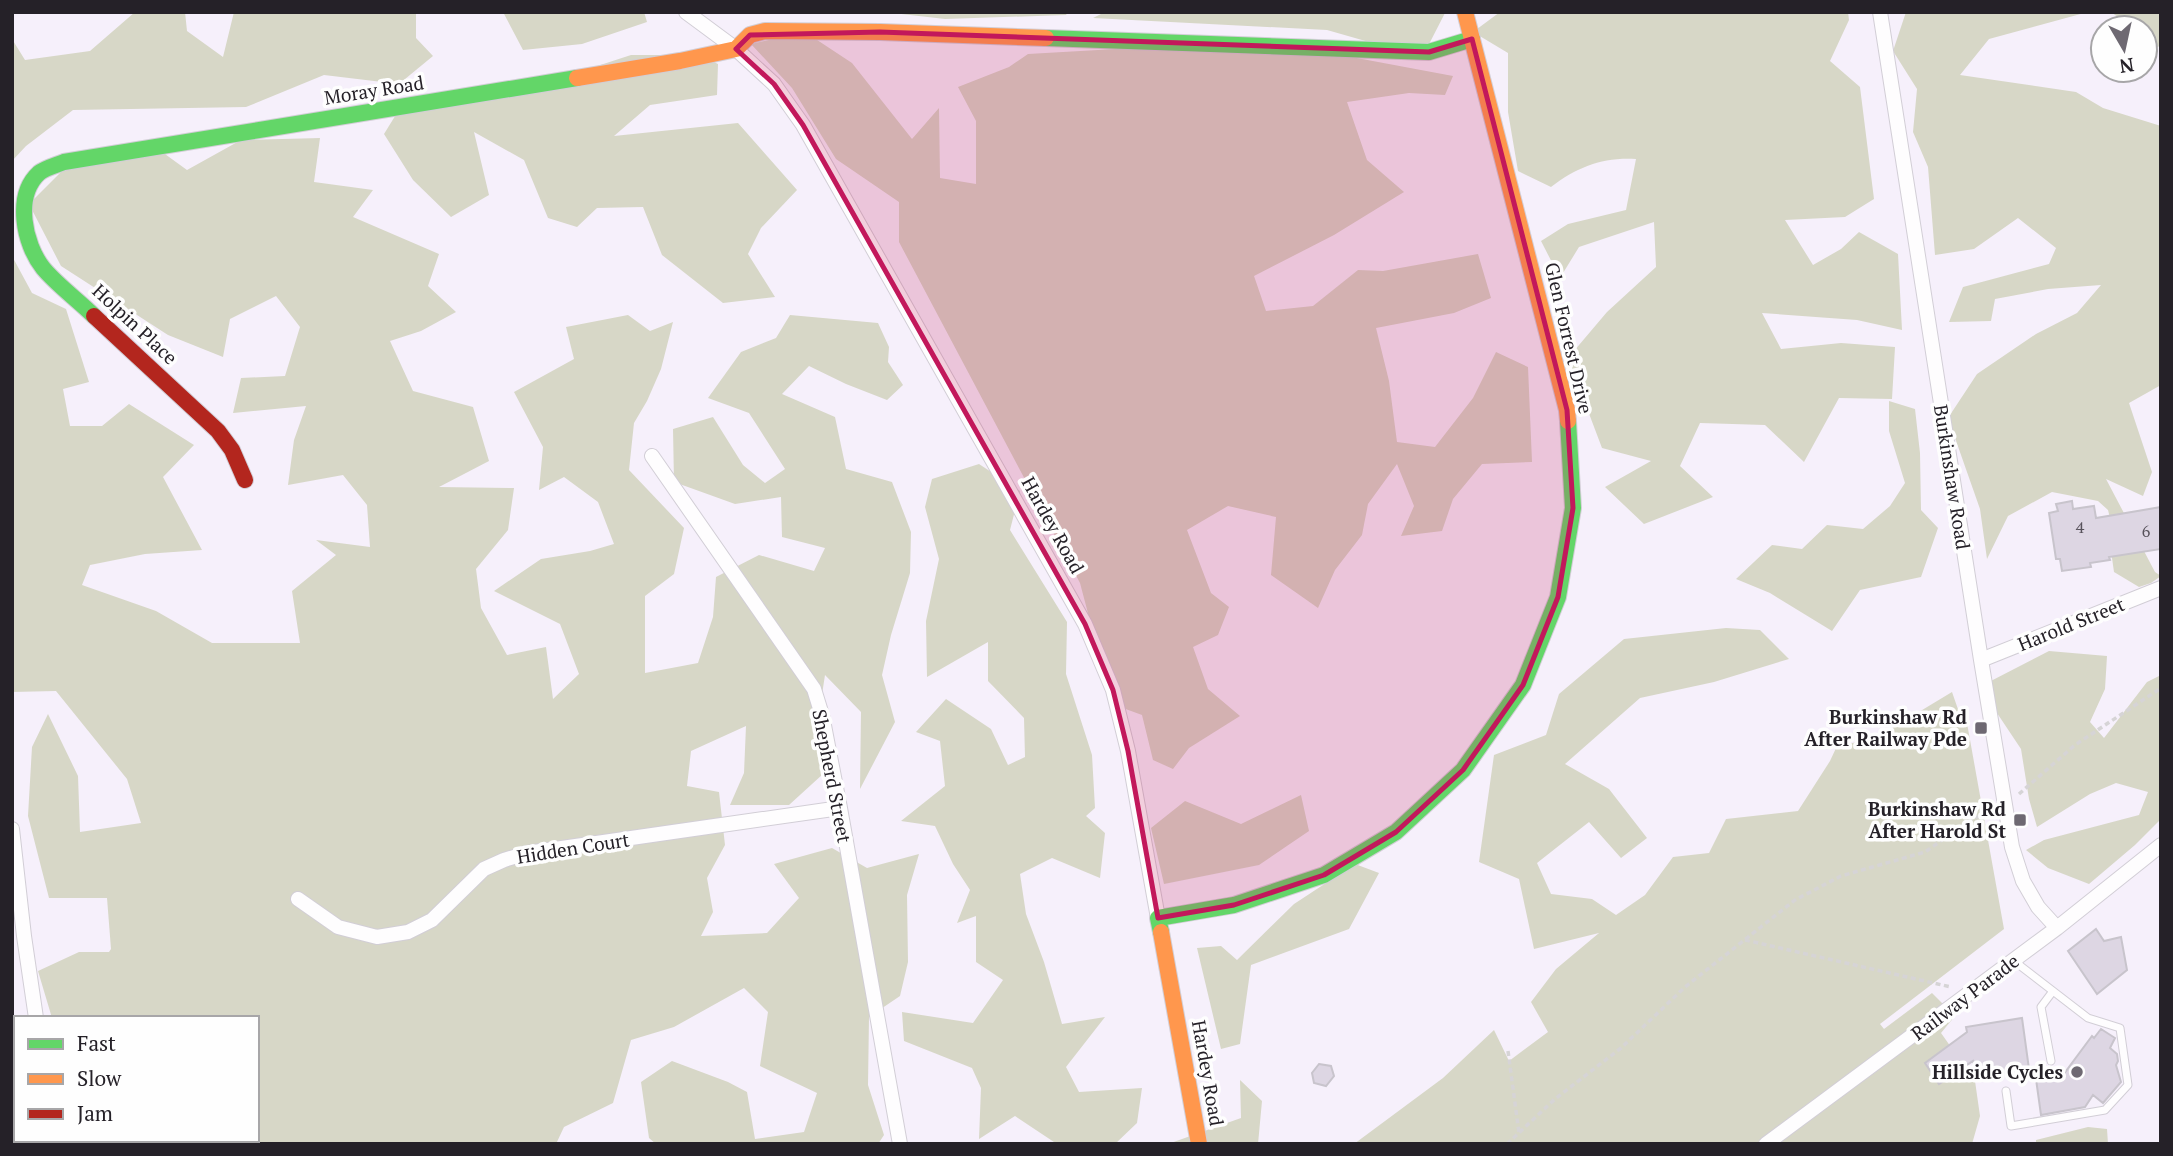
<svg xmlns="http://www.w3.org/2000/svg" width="2173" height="1156" font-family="'PT Serif',serif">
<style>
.green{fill:#d7d7c7}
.building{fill:#ddd6e3;stroke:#c8c4cc;stroke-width:2}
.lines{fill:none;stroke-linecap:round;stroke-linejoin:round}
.lane-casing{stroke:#d2ced6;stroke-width:9}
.street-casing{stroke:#d2ced6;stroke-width:16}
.fast-casing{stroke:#d2ced6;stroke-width:18}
.slow-casing{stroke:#d2ced6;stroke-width:18}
.jam-casing{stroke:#d2ced6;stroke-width:18}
.path{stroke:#d6d4d6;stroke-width:3.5;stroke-dasharray:5 3.5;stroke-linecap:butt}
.lane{stroke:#fefdfe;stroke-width:7}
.street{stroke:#fefdfe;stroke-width:14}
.fast{stroke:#63d668;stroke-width:16}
.slow{stroke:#ff974d;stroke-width:16}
.jam{stroke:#b3261e;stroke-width:16}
.marked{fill:#c2185b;fill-opacity:0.2;stroke:#c2185b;stroke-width:5;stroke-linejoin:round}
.poi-dot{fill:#6e6972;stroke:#fefefe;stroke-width:2.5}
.labels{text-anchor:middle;stroke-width:7;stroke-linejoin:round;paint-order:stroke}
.number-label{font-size:16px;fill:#57525b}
.street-label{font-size:19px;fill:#252128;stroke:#fefefe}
.poi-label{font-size:19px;font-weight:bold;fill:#252128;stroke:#fefefe;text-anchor:end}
</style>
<rect width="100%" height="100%" fill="#f6f0fb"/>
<path class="green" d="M 135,12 L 185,12 L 187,31 L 223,57 L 234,12 L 416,12 L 416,38 L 433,56 L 399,84 L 324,75 L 246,107 L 73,110 L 26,146 L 12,161 L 12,39 L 25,60 L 90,51 Z
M 503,12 L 644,12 L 647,22 L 582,44 L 523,50 Z
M 884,12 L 1068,12 L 1066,15 L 945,19 Z
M 1105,12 L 1445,13 L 1426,50 L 1411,54 L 1327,30 L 1093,18 Z
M 1500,12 L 1848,12 L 1849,20 L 1830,61 L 1860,87 L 1874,199 L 1845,217 L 1785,220 L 1813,265 L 1841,249 L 1859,232 L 1898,254 L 1902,330 L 1857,320 L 1762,313 L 1781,349 L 1841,343 L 1895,347 L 1892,399 L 1839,398 L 1804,462 L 1765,425 L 1700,423 L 1680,466 L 1713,497 L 1644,524 L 1605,487 L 1651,461 L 1602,448 L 1568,358 L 1607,312 L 1656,267 L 1654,222 L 1579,247 L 1560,278 L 1541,241 L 1568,224 L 1626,210 L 1636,159 C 1603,157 1577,167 1551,187 L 1518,171 L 1508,112 L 1508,53 L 1473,32 Z
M 1906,12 L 2088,12 L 1989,39 L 1960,75 L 2076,92 L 2103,108 L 2161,126 L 2161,385 L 2129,403 L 2152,472 L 2143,496 L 2106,479 L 2155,572 L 2161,576 L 2151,583 L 2139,587 L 2114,572 L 2111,551 L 2114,534 L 2108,510 L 2098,501 L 2052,492 L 2008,516 L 1987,559 L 1980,509 L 1948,418 L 1977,374 L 2036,334 L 2077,313 L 2101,285 L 2048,289 L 1995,299 L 1991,321 L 1949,322 L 1963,287 L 2049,264 L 2056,248 L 2018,218 L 1974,249 L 1935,255 L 1928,167 L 1913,132 L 1917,89 L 1893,51 Z
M 2111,12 L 2161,12 L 2161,45 L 2145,55 L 2145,28 L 2129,28 L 2130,26 Z
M 805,32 L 852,63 L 912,139 L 939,108 L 940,178 L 976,184 L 976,121 L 958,87 L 1009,67 L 1028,54 L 1168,46 L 1346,56 L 1453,76 L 1445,95 L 1409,93 L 1347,102 L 1367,160 L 1404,192 L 1334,235 L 1254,276 L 1266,311 L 1313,306 L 1358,270 L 1383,271 L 1478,254 L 1491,298 L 1454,313 L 1376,328 L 1389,381 L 1397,442 L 1435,447 L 1473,398 L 1496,352 L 1528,367 L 1532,462 L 1482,464 L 1453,499 L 1442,531 L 1401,536 L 1414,506 L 1397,464 L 1368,504 L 1362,535 L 1335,570 L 1318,608 L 1271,575 L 1276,517 L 1228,506 L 1187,530 L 1211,593 L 1229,607 L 1218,635 L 1193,647 L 1208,689 L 1240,716 L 1189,748 L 1173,769 L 1153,760 L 1142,715 L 1112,704 L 1080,583 L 899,242 L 899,202 L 836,159 L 792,88 L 751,44 Z
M 631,55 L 699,55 L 718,64 L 717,95 L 650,105 L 614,136 L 738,123 L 797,190 L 761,228 L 748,254 L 775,297 L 723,303 L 662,255 L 643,207 L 597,208 L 577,227 L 548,218 L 524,160 L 474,132 L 489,195 L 451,217 L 413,180 L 384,134 L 405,100 L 585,70 Z
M 320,138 L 314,182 L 373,190 L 353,217 L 439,254 L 428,286 L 456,312 L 421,331 L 390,341 L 413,391 L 473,407 L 489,461 L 439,487 L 514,488 L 508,530 L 476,569 L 481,608 L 507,655 L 546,647 L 553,699 L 579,674 L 560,624 L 494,591 L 541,559 L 590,551 L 614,544 L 598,502 L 564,477 L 539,490 L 543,447 L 514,392 L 574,359 L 566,327 L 628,315 L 650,331 L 673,322 L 661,369 L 647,401 L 634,423 L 629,470 L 684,528 L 674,574 L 645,596 L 645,673 L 698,663 L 713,617 L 716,577 L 759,555 L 814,571 L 825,548 L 782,537 L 781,497 L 735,504 L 674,482 L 673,429 L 713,417 L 743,465 L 765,483 L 785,469 L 749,413 L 708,398 L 741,352 L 776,338 L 790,315 L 878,323 L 889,347 L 888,362 L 903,385 L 887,400 L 846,384 L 809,366 L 782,394 L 835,417 L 846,469 L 892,482 L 911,532 L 910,573 L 891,635 L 882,675 L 895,722 L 860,789 L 861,712 L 825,675 L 819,714 L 834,764 L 789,805 L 730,805 L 744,773 L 746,726 L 691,751 L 687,786 L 719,792 L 725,845 L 707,878 L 713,912 L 701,936 L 767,933 L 799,898 L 774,864 L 832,848 L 867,868 L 919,854 L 907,895 L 908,962 L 900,996 L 869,1017 L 868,1085 L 884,1135 L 878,1144 L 656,1144 L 649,1138 L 641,1082 L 672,1061 L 728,1082 L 747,1092 L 755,1139 L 804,1132 L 817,1093 L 760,1066 L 768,1012 L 744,988 L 674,1027 L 631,1040 L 613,1103 L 564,1127 L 556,1144 L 40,1144 L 42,1140 L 257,1140 L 257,1018 L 52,1018 L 38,971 L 79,952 L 109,952 L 111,949 L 107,898 L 49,898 L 28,816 L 32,747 L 48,714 L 78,776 L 80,832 L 141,823 L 127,779 L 56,691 L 12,692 L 12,256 L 32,293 L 66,309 L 89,382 L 63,389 L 70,426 L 102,426 L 129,404 L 194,445 L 163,477 L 202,550 L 145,554 L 90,565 L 82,585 L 156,611 L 212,643 L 300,643 L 292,591 L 336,555 L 316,540 L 370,547 L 367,505 L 343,475 L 288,485 L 294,440 L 306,406 L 233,413 L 241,378 L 285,376 L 300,327 L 276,296 L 230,319 L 223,357 L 168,335 L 61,266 L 29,204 L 65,168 L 158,149 L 187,170 L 241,140 Z
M 1889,401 L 1915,409 L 1920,453 L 1921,510 L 1938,528 L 1921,577 L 1860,590 L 1832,631 L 1770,593 L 1736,579 L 1772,545 L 1802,549 L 1827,525 L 1863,529 L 1890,506 L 1905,483 L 1889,431 Z
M 979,464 L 1020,491 L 1010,530 L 1067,622 L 1066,674 L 1092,755 L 1095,808 L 1086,816 L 1105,833 L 1100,878 L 1052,858 L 1020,874 L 1026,914 L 1044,962 L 1062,1024 L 1105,1017 L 1066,1067 L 1079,1092 L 1142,1088 L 1137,1123 L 1115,1144 L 1057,1144 L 1015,1116 L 979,1139 L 981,1088 L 972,1068 L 904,1041 L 902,1012 L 973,1023 L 1003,980 L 976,962 L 976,916 L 957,923 L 970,890 L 953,864 L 935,826 L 901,821 L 945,786 L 940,741 L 916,732 L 946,699 L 991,729 L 1008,765 L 1025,757 L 1024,718 L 988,681 L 988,642 L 927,677 L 926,621 L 939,559 L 925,507 L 932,479 Z
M 1726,628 L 1760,630 L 1789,659 L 1714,682 L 1640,698 L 1565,764 L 1609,789 L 1647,838 L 1621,858 L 1589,822 L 1537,863 L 1551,894 L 1592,899 L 1616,915 L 1645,895 L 1673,857 L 1709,853 L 1726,819 L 1798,811 L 1830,761 L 1837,746 L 1874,739 L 1952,692 L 1960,715 L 1965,712 L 2004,929 L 1880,1024 L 1884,1029 L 1932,993 L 1955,1016 L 1941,1033 L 1975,1081 L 1980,1116 L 1972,1144 L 1354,1144 L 1443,1078 L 1494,1030 L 1509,1061 L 1548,1032 L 1531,1002 L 1556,969 L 1599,933 L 1534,949 L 1519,879 L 1479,862 L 1494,755 L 1546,735 L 1559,694 L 1624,639 Z
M 2049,651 L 2107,656 L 2105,689 L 2090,722 L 2104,738 L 2147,682 L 2161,675 L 2161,819 L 2135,845 L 2089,884 L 2048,868 L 2026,850 L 2044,840 L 2139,815 L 2148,792 L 2116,783 L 2090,794 L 2037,827 L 2029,799 L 2021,749 L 1995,710 L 1985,684 Z
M 1301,795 L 1309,831 L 1259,865 L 1164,884 L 1151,828 L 1185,801 L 1241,824 Z
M 1355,864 L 1379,873 L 1349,929 L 1251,965 L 1240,1044 L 1221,1049 L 1197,948 L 1221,946 L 1237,960 L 1294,904 Z
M 1240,1080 L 1262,1101 L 1258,1144 L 1168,1144 L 1241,1118 Z
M 2088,1127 L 2107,1129 L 2108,1144 L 2036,1144 L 2036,1140 Z"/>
<path class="building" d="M 2072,501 L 2073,509 L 2094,506 L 2096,518 L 2161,507 L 2161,549 L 2109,557 L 2110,560 L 2090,563 L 2091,567 L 2062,571 L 2060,559 L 2056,559 L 2049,513 L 2058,511 L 2056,504 Z
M 2096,929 L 2104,941 L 2121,937 L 2127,970 L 2097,994 L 2068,951 Z
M 2022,1018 L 2029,1069 L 1977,1077 L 1973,1061 L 1939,1084 L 1925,1063 L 1967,1032 L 1966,1027 Z
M 2101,1029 L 2115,1038 L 2110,1048 L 2117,1054 L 2118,1061 L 2116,1065 L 2121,1082 L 2103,1103 L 2093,1095 L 2085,1107 L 2041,1115 L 2036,1079 L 2063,1075 L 2092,1036 L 2094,1038 Z
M 1319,1064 L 1331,1066 L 1334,1076 L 1326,1086 L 1314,1083 L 1312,1073 Z"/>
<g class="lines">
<g class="lane-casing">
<path id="lane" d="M 2051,1061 L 2041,1007 L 2053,991
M 2006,1091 L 2011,1126 L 2105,1110 L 2128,1085 L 2120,1028 L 2088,1018 L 2014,961"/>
</g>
<g class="street-casing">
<path id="street" d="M 686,12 L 736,49 L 774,84 L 803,125 L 1085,624 L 1113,690 L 1128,751 L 1158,918
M 1880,12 L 1981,660 L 2012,847 L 2023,881 L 2038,907 L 2057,928
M 652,456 L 814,689 L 822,715 L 840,808 L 900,1144
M 1981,660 L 2161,588
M 12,829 L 24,936 L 36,1018
M 298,899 L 338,927 L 377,937 L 408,932 L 432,920 L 484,869 L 504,860 L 527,853 L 840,808
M 41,1144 L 41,1140
M 1766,1144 L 2057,928 L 2161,845"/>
</g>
<g class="fast-casing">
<path id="fast" d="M 1046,38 L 1429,52 L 1472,39
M 94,316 C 78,300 57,285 43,268 C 24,244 14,196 39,173 C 45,168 57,165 64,162 L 577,78
M 1161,932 L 1158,918 L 1234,905 L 1324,875 L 1396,832 L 1463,770 L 1523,685 L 1558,597 L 1573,508 L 1568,421"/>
</g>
<g class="slow-casing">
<path id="slow" d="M 1465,12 L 1567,410 L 1568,421
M 577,78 L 680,61 L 736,49 L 750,35 L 765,31 L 880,32 L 1046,38
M 1161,932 L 1199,1144"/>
</g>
<g class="jam-casing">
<path id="jam" d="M 94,316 L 218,431 L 232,450 L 245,480"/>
</g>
<path class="path" d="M 2019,794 L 2075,745 L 2161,688
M 1745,940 L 1951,987
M 1508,1051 L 1519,1133
M 1507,1144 L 1555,1099 L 1621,1048 L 1685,987 L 1795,900 L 1841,876 L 1925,852 L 1972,819 L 1989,812"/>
<use href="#lane" class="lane"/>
<use href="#street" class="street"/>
<use href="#fast" class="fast"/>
<use href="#slow" class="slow"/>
<use href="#jam" class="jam"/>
</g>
<path class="marked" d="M 880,32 L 1429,52 L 1472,39 L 1567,410 L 1573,508 L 1558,597 L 1523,685 L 1463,770 L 1396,832 L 1324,875 L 1234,905 L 1158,918 L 1128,751 L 1113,690 L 1085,624 L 803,125 L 774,84 L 736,49 L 750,35 Z"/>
<g class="poi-dot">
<rect x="1974" y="721" width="14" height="14" rx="3.5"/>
<rect x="2013" y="813" width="14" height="14" rx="3.5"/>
<circle cx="2077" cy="1072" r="7"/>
</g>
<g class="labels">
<g class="number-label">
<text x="2080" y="533">4</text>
<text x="2146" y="537">6</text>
</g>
<g class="street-label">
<text transform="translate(374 90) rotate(-9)" y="7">Moray Road</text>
<text transform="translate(135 324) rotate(43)" y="7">Holpin Place</text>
<text transform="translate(1569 338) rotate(77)" y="7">Glen Forrest Drive</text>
<text transform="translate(1952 477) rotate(81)" y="7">Burkinshaw Road</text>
<text transform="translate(1053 525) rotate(61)" y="7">Hardey Road</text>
<text transform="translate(2071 624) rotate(-22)" y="7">Harold Street</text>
<text transform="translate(832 776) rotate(79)" y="7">Shepherd Street</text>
<text transform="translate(573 848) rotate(-9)" y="7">Hidden Court</text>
<text transform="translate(1965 997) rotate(-37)" y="7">Railway Parade</text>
<text transform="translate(1208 1073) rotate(80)" y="7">Hardey Road</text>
</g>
<g class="poi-label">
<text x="1967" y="724">Burkinshaw Rd<tspan x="1967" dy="22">After Railway Pde</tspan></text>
<text x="2006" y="816">Burkinshaw Rd<tspan x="2006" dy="22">After Harold St</tspan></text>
<text x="2063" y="1079">Hillside Cycles</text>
</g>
</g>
<rect width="2173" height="1156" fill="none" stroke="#252128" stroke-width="28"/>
<rect x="14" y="1016" width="245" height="126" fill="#fefefe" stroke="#a7a6a8" stroke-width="2"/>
<rect x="28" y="1039" width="35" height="10" fill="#63d668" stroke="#a7a6a8" stroke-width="2"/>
<text x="77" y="1051" font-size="21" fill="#252128">Fast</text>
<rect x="28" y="1074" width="35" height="10" fill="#ff974d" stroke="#a7a6a8" stroke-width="2"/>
<text x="77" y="1086" font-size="21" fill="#252128">Slow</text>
<rect x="28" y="1109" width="35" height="10" fill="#b3261e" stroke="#a7a6a8" stroke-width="2"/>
<text x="77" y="1121" font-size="21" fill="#252128">Jam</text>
<g transform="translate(2124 49) rotate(171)"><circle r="33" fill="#fefefe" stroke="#a7a6a8" stroke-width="2"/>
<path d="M0-5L12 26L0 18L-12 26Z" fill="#6e6972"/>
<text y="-10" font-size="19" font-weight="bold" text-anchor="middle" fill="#252128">N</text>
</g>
</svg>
